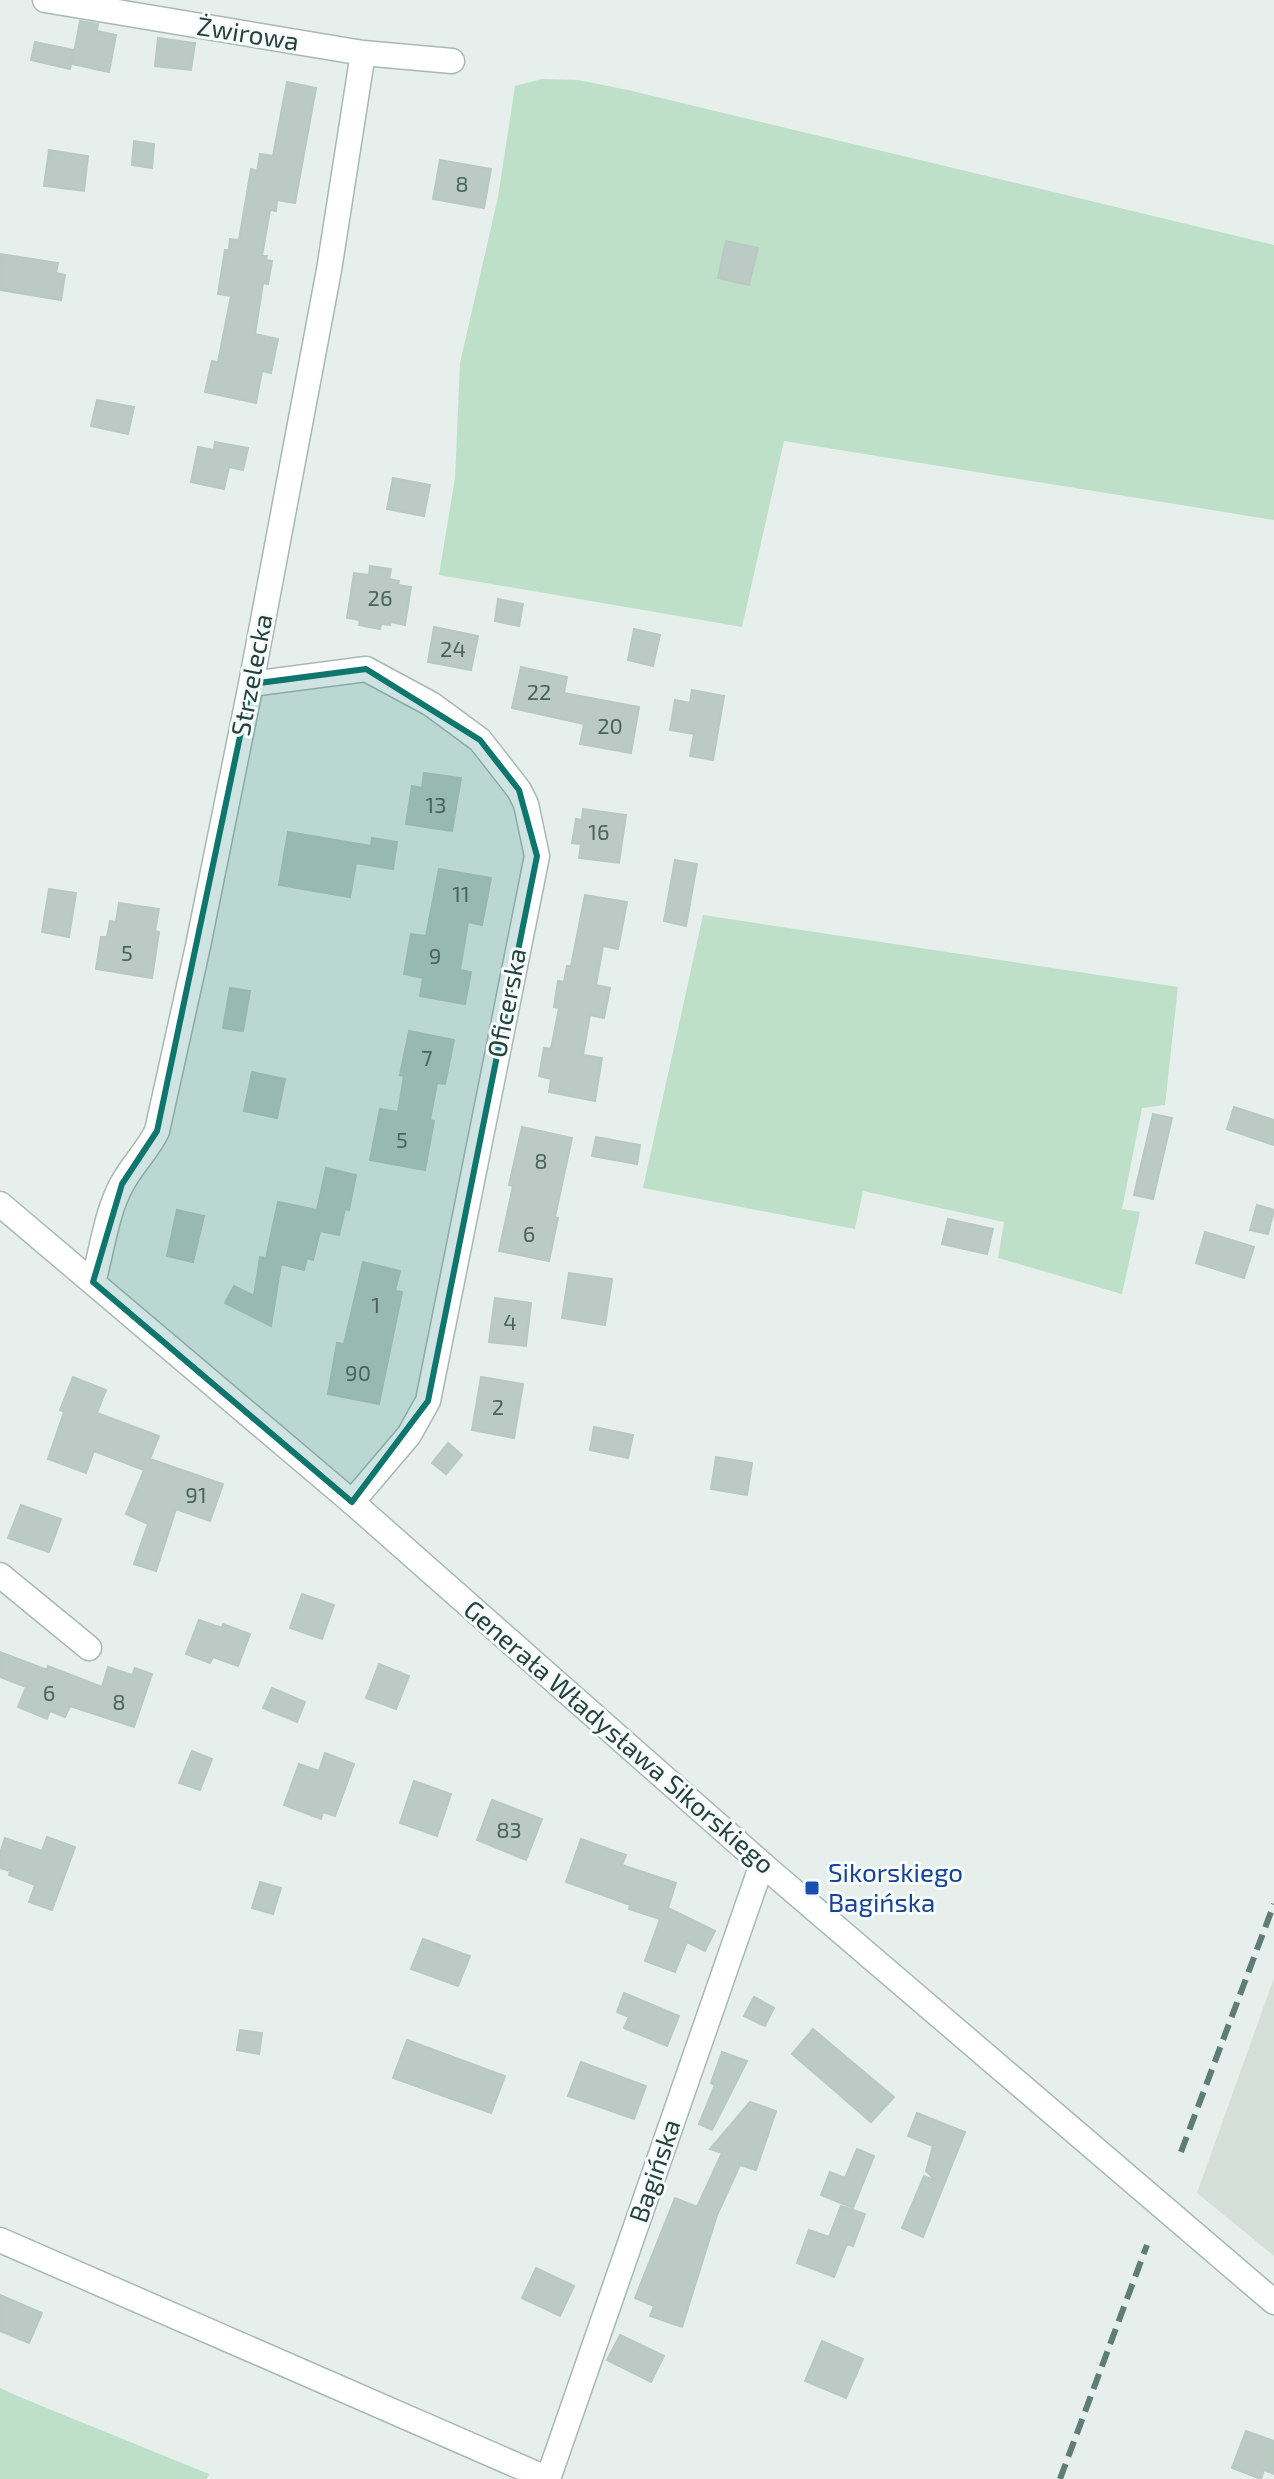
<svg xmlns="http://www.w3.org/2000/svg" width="1274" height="2479" font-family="'Exo 2',sans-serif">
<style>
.built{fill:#d4dfda}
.green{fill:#bfe0c8}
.building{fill:#bbcac4;stroke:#b8c9c2;stroke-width:2}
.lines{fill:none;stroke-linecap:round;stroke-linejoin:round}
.minor-casing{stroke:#a8b8b2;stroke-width:27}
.tertiary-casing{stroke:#a8b8b2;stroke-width:27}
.minor{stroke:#fff;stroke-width:24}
.tertiary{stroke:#fff;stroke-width:24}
.rail{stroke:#5f7d75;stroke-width:6;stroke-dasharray:16 8;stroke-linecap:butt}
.marked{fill:#0f766e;fill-opacity:0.2;stroke:#0f766e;stroke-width:6;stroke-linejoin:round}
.transit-dot{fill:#1a4fb4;stroke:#f7fbf9;stroke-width:3}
.labels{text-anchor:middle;stroke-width:6;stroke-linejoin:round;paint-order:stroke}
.number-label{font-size:22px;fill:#4a645c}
.street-label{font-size:26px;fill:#24423a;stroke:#f7fbf9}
.transit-label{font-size:26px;fill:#164399;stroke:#f7fbf9;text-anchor:start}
</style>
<rect width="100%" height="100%" fill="#e6efeb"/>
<path class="built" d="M 1274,1978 L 1274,2256 L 1197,2193 Z"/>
<path class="green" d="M 542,79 L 578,80 L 628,90 L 1274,245 L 1274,520 L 784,441 L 742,627 L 439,575 L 455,478 L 460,363 L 498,197 L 515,86 Z
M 703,915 L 1178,987 L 1165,1105 L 1142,1108 L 1122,1209 L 1140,1212 L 1122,1294 L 998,1258 L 1004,1222 L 863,1191 L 855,1229 L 643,1188 Z
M 0,2388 L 22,2398 L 209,2474 L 207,2479 L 0,2479 Z"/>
<path class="building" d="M 80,21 L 98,24 L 97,31 L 116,35 L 109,72 L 72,64 Z
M 158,38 L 195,43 L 191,70 L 155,66 Z
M 35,42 L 74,50 L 70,69 L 31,60 Z
M 287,82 L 316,88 L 295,203 L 277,200 L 276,211 L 270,210 L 262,256 L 267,256 L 266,260 L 272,261 L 268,284 L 263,283 L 255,334 L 278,339 L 271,373 L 262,371 L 256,403 L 205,392 L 212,361 L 218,362 L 231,296 L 218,294 L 225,250 L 229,250 L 230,239 L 239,240 L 251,169 L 257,171 L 260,154 L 273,156 Z
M 134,141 L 154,144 L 152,168 L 132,165 Z
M 49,150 L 88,156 L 84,191 L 44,186 Z
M 440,160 L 491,169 L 484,208 L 433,199 Z
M 726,241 L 758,248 L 749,285 L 718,278 Z
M 0,254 L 58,263 L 56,273 L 65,275 L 61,300 L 0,290 Z
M 97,400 L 134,407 L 128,434 L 91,426 Z
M 215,442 L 248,448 L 243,470 L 229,467 L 224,489 L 191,482 L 198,447 L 214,450 Z
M 393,478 L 430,485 L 424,516 L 387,509 Z
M 370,566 L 391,569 L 389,579 L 399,581 L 398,585 L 411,587 L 405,625 L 391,622 L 390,625 L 381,624 L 380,629 L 359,625 L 360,620 L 347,618 L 354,573 L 369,575 Z
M 498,599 L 523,604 L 519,626 L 495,621 Z
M 434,627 L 478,636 L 471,670 L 428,662 Z
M 634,629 L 660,635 L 653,666 L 628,660 Z
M 521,667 L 567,677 L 564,693 L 639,707 L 631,753 L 580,744 L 584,724 L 512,708 Z
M 692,690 L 724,696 L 713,760 L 690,756 L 694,734 L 670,730 L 675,700 L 690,703 Z
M 424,773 L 461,778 L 452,831 L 406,824 L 412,786 L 422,788 Z
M 583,809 L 626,815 L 619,863 L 579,858 L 581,844 L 572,843 L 576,819 L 582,820 Z
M 288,832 L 371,846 L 372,838 L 397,842 L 393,869 L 356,863 L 350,897 L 279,885 Z
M 675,860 L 697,864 L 686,926 L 664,921 Z
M 439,869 L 491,878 L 482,925 L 468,922 L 460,970 L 471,972 L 465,1004 L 420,996 L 423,978 L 404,974 L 411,934 L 426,936 Z
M 49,889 L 76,893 L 69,937 L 42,932 Z
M 585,895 L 627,902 L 618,949 L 603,946 L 596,985 L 610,988 L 604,1018 L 590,1015 L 583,1055 L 602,1058 L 595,1101 L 549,1092 L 551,1079 L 539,1076 L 544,1048 L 551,1049 L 559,1008 L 554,1007 L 558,981 L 564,982 L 567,966 L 571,966 Z
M 119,903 L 159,909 L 155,931 L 159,932 L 152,978 L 96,969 L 101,937 L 107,937 L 110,921 L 116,922 Z
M 230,988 L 250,991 L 243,1031 L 223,1028 Z
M 409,1031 L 454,1040 L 445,1084 L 437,1083 L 430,1120 L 434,1121 L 425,1170 L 370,1160 L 380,1109 L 398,1112 L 404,1076 L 400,1075 Z
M 252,1072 L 285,1079 L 277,1118 L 244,1111 Z
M 1234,1107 L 1274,1120 L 1274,1145 L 1227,1129 Z
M 1153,1114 L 1172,1118 L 1153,1199 L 1134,1195 Z
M 522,1127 L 572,1138 L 555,1217 L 558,1218 L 549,1261 L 499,1251 L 513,1186 L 509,1185 Z
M 596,1137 L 640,1145 L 637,1164 L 592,1156 Z
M 326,1168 L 356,1175 L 349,1210 L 345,1209 L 339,1235 L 320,1231 L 313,1260 L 307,1258 L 304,1270 L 281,1264 L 271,1326 L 225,1303 L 234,1286 L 254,1296 L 260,1257 L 266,1258 L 278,1202 L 317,1210 Z
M 1257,1205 L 1274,1210 L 1268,1234 L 1250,1230 Z
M 177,1210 L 204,1216 L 193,1262 L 167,1256 Z
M 948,1219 L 993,1229 L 987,1254 L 942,1244 Z
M 1205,1232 L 1254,1247 L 1244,1278 L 1196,1263 Z
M 363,1262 L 400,1271 L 395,1291 L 402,1292 L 379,1404 L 328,1394 L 337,1343 L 344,1344 Z
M 569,1273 L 612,1279 L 605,1325 L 562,1318 Z
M 495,1298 L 531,1303 L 526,1346 L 489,1342 Z
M 73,1377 L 106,1390 L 97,1413 L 159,1436 L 150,1459 L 223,1484 L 210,1521 L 176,1509 L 156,1571 L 134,1564 L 148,1524 L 126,1514 L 144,1470 L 94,1451 L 86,1473 L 48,1459 L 64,1412 L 60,1410 Z
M 481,1377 L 523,1384 L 514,1438 L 472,1430 Z
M 594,1427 L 633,1435 L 628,1458 L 590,1450 Z
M 448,1443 L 462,1455 L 446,1474 L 432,1463 Z
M 716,1457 L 752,1463 L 747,1495 L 711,1489 Z
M 21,1505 L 61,1519 L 49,1552 L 8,1538 Z
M 302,1594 L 334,1605 L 322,1639 L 290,1628 Z
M 199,1620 L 222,1628 L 223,1624 L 250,1634 L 238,1666 L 213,1657 L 210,1663 L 186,1654 Z
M 0,1652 L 47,1670 L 48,1666 L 102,1687 L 108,1667 L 132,1675 L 135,1668 L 152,1674 L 134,1727 L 70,1706 L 65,1717 L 50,1711 L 47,1719 L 18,1707 L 26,1687 L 0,1677 Z
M 379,1664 L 409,1676 L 396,1709 L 366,1698 Z
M 272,1688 L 305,1702 L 297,1722 L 263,1708 Z
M 192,1751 L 212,1759 L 200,1790 L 179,1783 Z
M 325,1753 L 354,1764 L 335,1816 L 323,1812 L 321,1819 L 284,1805 L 299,1764 L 319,1771 Z
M 414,1781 L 451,1794 L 437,1836 L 400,1823 Z
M 492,1800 L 542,1819 L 526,1860 L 477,1840 Z
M 47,1837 L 75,1847 L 52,1910 L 29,1902 L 35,1885 L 9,1875 L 10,1871 L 0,1868 L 0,1853 L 5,1838 L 42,1851 Z
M 581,1839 L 626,1855 L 622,1865 L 676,1883 L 668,1908 L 715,1931 L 705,1951 L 687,1942 L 675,1972 L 645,1961 L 660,1919 L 629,1909 L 630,1905 L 566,1882 Z
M 260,1882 L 281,1888 L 273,1914 L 252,1908 Z
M 423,1939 L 470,1956 L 458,1986 L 411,1969 Z
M 624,1993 L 679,2016 L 667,2046 L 624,2028 L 629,2017 L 617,2012 Z
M 754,1997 L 774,2008 L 765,2026 L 744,2016 Z
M 813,2029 L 894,2097 L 871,2122 L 792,2054 Z
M 240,2030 L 262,2033 L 259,2054 L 237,2050 Z
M 407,2040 L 505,2076 L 491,2113 L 393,2078 Z
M 722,2052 L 747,2061 L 712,2130 L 699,2124 L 715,2085 L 711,2083 Z
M 581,2062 L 646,2086 L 634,2119 L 568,2096 Z
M 750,2102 L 776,2111 L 756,2170 L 740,2165 L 717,2215 L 682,2327 L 650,2316 L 654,2306 L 635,2298 L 675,2198 L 697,2207 L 722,2153 L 710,2149 Z
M 917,2113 L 965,2132 L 923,2237 L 902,2228 L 924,2176 L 936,2181 L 926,2171 L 933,2146 L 908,2136 Z
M 857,2149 L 874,2156 L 853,2208 L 821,2195 L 830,2172 L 845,2178 Z
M 841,2206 L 865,2214 L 853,2246 L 847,2244 L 834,2277 L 797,2263 L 809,2230 L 829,2237 Z
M 536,2268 L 574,2286 L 560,2316 L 522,2298 Z
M 0,2295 L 42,2313 L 29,2343 L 0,2331 Z
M 620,2335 L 664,2356 L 651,2382 L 607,2360 Z
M 822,2341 L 863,2359 L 846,2398 L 805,2381 Z
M 1246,2431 L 1274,2441 L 1274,2474 L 1264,2470 L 1261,2479 L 1232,2468 Z"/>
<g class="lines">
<g class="minor-casing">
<path id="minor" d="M 45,0 L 363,53 L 452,61
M 251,684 L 366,669 L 431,704 L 480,740 L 519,790 L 526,804 L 537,856 L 428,1401 L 409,1435 L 352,1502
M 93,1282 C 102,1251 106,1213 122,1184 C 132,1165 148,1150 157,1131 L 198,946 L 251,684 L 329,270 L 363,53
M 0,1575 L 89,1648
M 0,2240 L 548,2479 L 762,1864"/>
</g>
<g class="tertiary-casing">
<path id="tertiary" d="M 0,1204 L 352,1502 L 762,1864 L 1274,2302"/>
</g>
<use href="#minor" class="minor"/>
<use href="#tertiary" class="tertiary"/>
<path class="rail" d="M 1181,2152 L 1274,1904
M 1060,2479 L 1147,2245"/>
</g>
<path class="marked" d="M 366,669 L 480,740 L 519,790 L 537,856 L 428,1401 L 352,1502 L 93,1282 L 122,1184 L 157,1131 L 251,684 Z"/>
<rect class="transit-dot" x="804" y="1880" width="16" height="16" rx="4"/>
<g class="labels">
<g class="number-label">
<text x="462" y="192">8</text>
<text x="380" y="606">26</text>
<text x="453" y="657">24</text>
<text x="539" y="700">22</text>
<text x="610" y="734">20</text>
<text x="436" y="813">13</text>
<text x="599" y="840">16</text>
<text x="461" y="902">11</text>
<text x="127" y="961">5</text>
<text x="435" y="964">9</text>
<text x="427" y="1066">7</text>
<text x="402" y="1148">5</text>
<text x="541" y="1169">8</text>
<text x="529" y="1242">6</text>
<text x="376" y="1313">1</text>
<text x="510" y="1330">4</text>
<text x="358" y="1381">90</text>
<text x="498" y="1415">2</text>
<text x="196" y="1503">91</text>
<text x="49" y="1701">6</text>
<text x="119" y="1710">8</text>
<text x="509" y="1838">83</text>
</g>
<g class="street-label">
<text transform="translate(248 34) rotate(9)" y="9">Żwirowa</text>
<text transform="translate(252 675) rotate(-79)" y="9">Strzelecka</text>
<text transform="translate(507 1003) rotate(-79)" y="9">Oficerska</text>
<text transform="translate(619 1737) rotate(41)" y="9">Generała Władysława Sikorskiego</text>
<text transform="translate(655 2171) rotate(-71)" y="9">Bagińska</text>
</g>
<g class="transit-label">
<text x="828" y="1882">Sikorskiego<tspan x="828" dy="30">Bagińska</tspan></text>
</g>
</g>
</svg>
